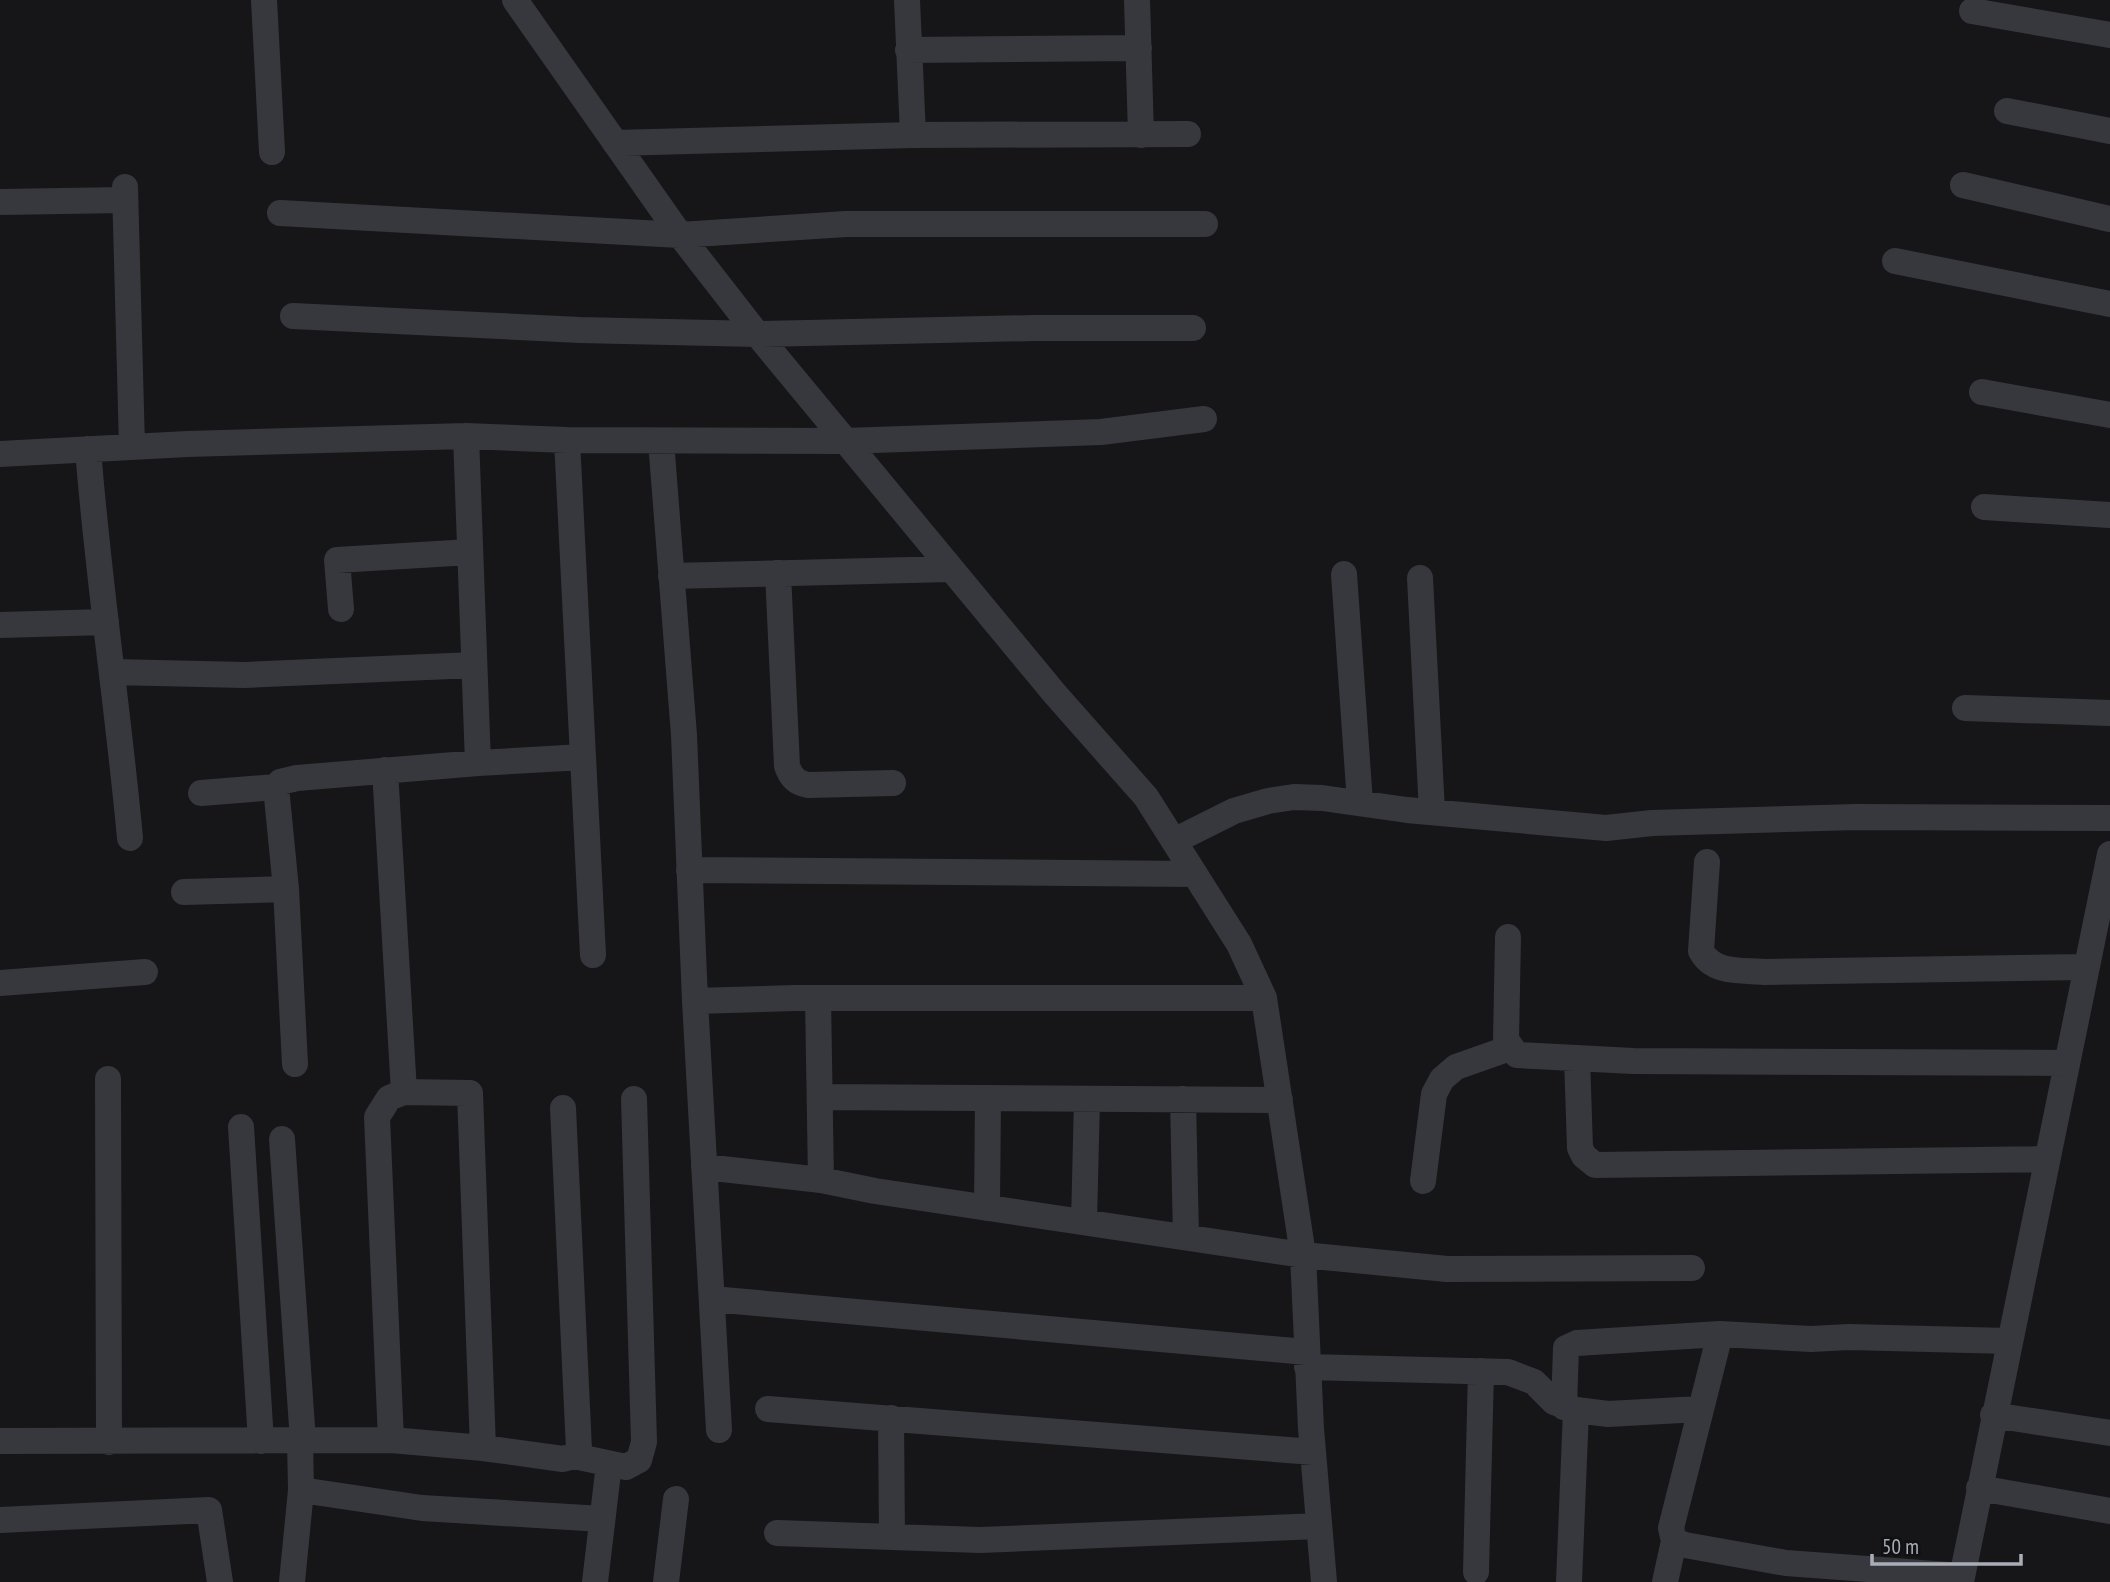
<svg xmlns="http://www.w3.org/2000/svg" width="2110" height="1582" font-family="'PT Sans Narrow',sans-serif">
<style>
.lines{fill:none;stroke-linecap:round;stroke-linejoin:round}
.minor{stroke:#37383d;stroke-width:26}
</style>
<rect width="100%" height="100%" fill="#161618"/>
<g class="lines">
<path class="minor" d="M 264,0 L 272,152
M 515,0 L 680,235 L 757,334 L 1055,694 L 1146,797 L 1239,944 L 1264,998 L 1303,1255 L 1311,1428 L 1324,1582
M 907,0 L 913,135
M 1137,0 L 1141,135
M 1972,11 L 2110,35
M 908,50 L 1139,48
M 2007,111 L 2110,131
M 615,143 L 913,135 L 1188,134
M 1963,185 L 2110,219
M 125,187 L 132,447
M 0,202 L 125,200
M 280,213 L 680,235 L 846,224 L 1205,224
M 1895,261 L 2110,304
M 293,316 L 580,330 L 757,334 L 1034,328 L 1193,328
M 1982,392 L 2110,415
M 466,436 L 478,763
M 567,440 L 593,955
M 661,441 L 684,735 L 695,1001 L 719,1430
M 88,449 C 98,579 118,708 130,838
M 0,454 L 187,444 L 466,436 L 567,440 L 845,441 L 1101,432 L 1204,419
M 1984,507 L 2110,515
M 778,573 L 787,766 C 791,777 796,783 808,785 L 893,783
M 1344,574 L 1360,803
M 671,576 L 950,569
M 1420,578 L 1432,812
M 341,609 L 337,560 L 470,552
M 0,625 L 106,622
M 113,672 L 245,675 L 474,665
M 1965,708 L 2110,713
M 385,770 L 404,1092 L 470,1093 L 483,1448
M 201,793 L 276,787
M 1174,841 L 1234,811 L 1268,801 L 1294,797 L 1322,798 L 1407,810 L 1606,828 L 1652,823 L 1856,817 L 2110,818
M 1707,862 L 1701,951 C 1713,974 1742,970 1764,972 L 2086,967
M 689,870 L 1195,874
M 184,892 L 286,889
M 1508,937 L 1506,1040 L 1517,1055 L 1633,1061 L 2066,1063
M 0,983 L 145,972
M 818,998 L 821,1180
M 695,1001 L 796,998 L 1264,998
M 1577,1058 L 1580,1148 L 1584,1156 L 1595,1165 L 2046,1159
M 295,1064 L 286,889 L 276,787 L 280,782 L 297,778 L 478,763 L 583,757
M 108,1079 L 109,1442
M 820,1097 L 1280,1100
M 1183,1099 L 1186,1237
M 241,1127 L 261,1441
M 282,1139 L 303,1441
M 704,1167 L 821,1180 L 875,1191 L 1303,1255 L 1447,1269 L 1692,1268
M 1423,1181 L 1434,1094 L 1442,1079 L 1456,1067 L 1510,1048
M 987,1208 L 988,1098
M 1084,1222 L 1087,1099
M 712,1299 L 1306,1352
M 1720,1334 L 1671,1528 L 1674,1541 L 1685,1545 L 1786,1563 L 1962,1576
M 1307,1367 L 1508,1372 L 1534,1382 L 1554,1402 L 1576,1410 L 1608,1414 L 1700,1409
M 1564,1407 L 1566,1348 L 1577,1343 L 1720,1334 L 1811,1339 L 1849,1337 L 2009,1341
M 768,1409 L 1313,1452
M 1993,1415 L 2110,1433
M 891,1418 L 892,1537
M 391,1440 L 377,1117 L 389,1098 L 404,1092
M 0,1441 L 391,1440 L 483,1448 L 563,1459 L 574,1456 L 579,1450 L 563,1108
M 300,1441 L 301,1490 L 422,1508 L 602,1519
M 574,1456 L 626,1467 L 639,1460 L 644,1442 L 634,1099
M 1979,1488 L 2110,1511
M 0,1520 L 209,1510 L 220,1582
M 777,1533 L 980,1540 L 1319,1526
M 1476,1572 L 1481,1371
M 292,1582 L 301,1490
M 595,1582 L 609,1464
M 666,1582 L 676,1499
M 1569,1582 L 1576,1410
M 1665,1582 L 1674,1541
M 1961,1582 L 2110,854"/>
</g>
<path d="M1872 1554v10h149v-10" fill="none" stroke="#a8adb8" stroke-width="3.5"/>
<text x="1882" y="1554" font-size="21" fill="#a8adb8" stroke="#111113" stroke-width="5" paint-order="stroke">50 m</text>
</svg>
